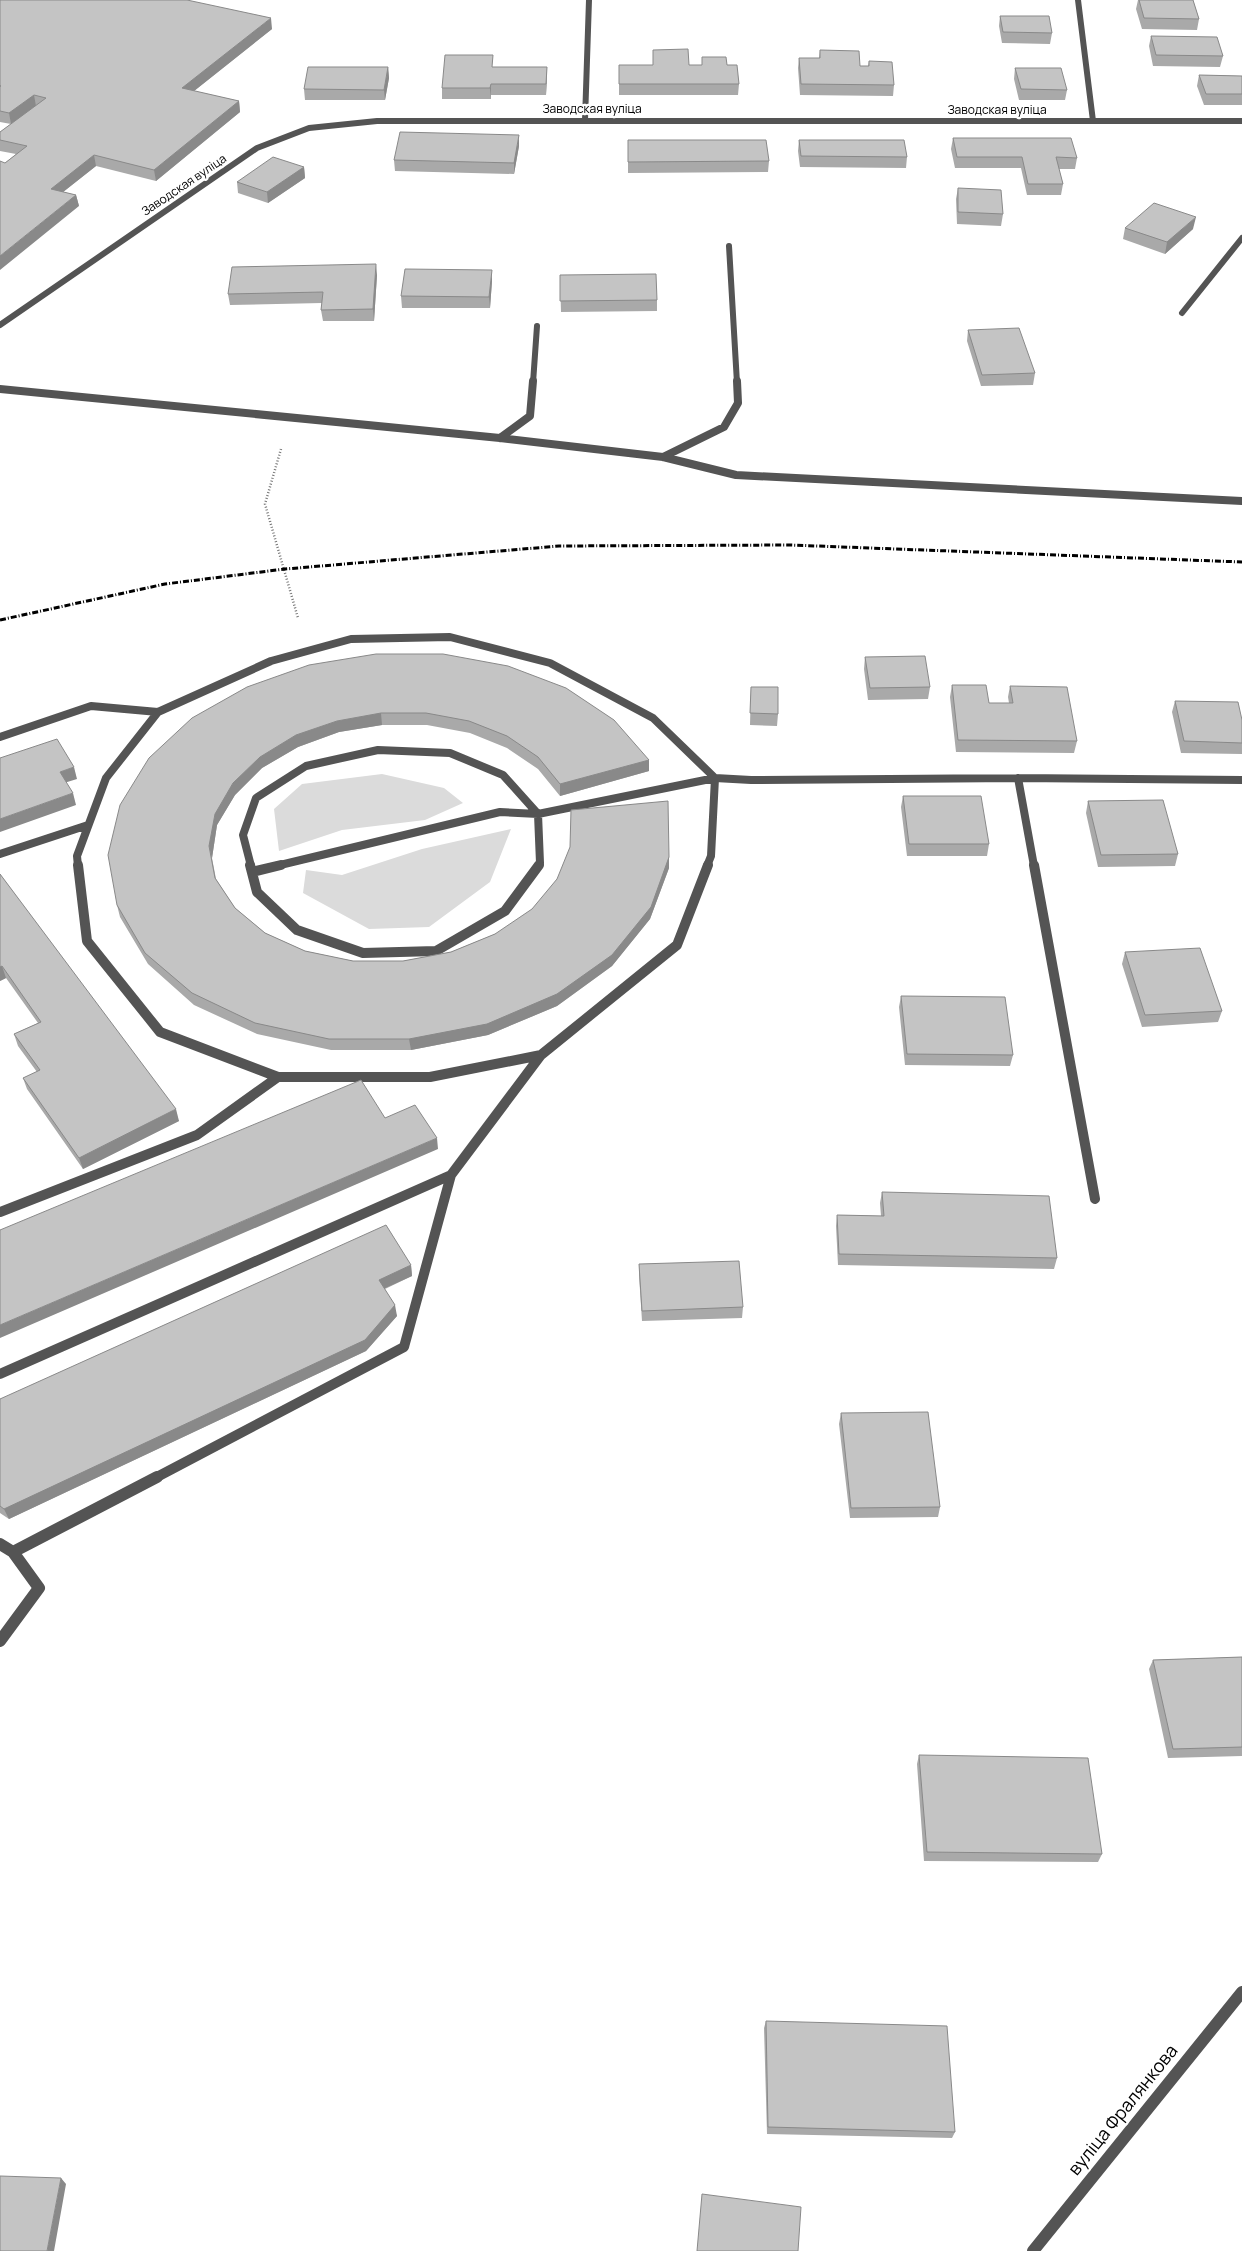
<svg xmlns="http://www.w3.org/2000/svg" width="1242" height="2251" font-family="Manrope,sans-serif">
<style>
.green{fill:#dbdbdb}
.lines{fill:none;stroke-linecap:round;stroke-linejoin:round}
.path{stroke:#767676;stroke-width:2.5;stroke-dasharray:1 2;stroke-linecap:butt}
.lane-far3{stroke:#545454;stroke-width:6}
.lane-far2{stroke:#545454;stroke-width:8}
.lane-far1{stroke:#545454;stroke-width:10}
.lane{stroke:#545454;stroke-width:12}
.street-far1{stroke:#545454;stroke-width:6}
.street{stroke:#545454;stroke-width:12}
.rail{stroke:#000;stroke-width:3;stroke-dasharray:6 2 1 2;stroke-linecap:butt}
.wall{fill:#a9a9a9}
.shaded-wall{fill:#898989}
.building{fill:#c4c4c4;stroke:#898989}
.labels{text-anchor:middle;stroke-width:4.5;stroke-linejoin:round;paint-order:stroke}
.far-street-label{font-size:12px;fill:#000;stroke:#fff}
.near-street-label{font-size:18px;fill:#000;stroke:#fff}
</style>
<rect width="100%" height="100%" fill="#fff"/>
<path class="green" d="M 382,774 L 444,788 L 463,803 L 425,820 L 342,830 L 279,851 L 274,809 L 302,784 Z
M 511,829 L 490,882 L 429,927 L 369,929 L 303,893 L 306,870 L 342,875 L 422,849 Z"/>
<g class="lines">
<path class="path" d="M 281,449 L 265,504 L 298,618"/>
<path class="lane-far3" d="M 729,246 L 737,383
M 1182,313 L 1242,238
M 533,383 L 537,326"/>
<path class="lane-far2" d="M 0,389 L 500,438 L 663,457 L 736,475 L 1242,501
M 500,438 L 530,416 L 533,381
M 663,457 L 724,427 L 738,403 L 737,381
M 0,737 L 91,706 L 158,712
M 1018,778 L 1034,866
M 538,814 L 715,778 L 751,780 L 1018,778 L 1242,780
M 0,854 L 88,825
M 78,866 L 77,856 L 106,778 L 158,712 L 271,661 L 351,639 L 450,637 L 550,663 L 653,718 L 715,778 L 711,856 L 707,866
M 251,866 L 243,835 L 256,798 L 306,766 L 378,750 L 450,753 L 503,775 L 538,814
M 276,866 L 500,812 L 538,814
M 538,866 L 540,863 L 538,814"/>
<path class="lane-far1" d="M 78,865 L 87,941 L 160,1032 L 278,1077 L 430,1077 L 541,1055 L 677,945 L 708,865
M 250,865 L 257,892 L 297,930 L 363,953 L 436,951 L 505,911 L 539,865
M 1034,865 L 1095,1199
M 252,872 L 281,865
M 0,1212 L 197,1135 L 278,1077
M 0,1374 L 451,1175 L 541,1055
M 155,1478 L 404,1347 L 451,1175"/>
<path class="lane" d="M 0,1544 L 13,1552 L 157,1477
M 0,1641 L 39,1588 L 13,1552"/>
<path class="street-far1" d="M 1078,0 L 1093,121
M 585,120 L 589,0
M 0,325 L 257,148 L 309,128 L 377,121 L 1242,121"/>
<path class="street" d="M 1033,2251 L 1242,1992"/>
<path class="rail" d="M 0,620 L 165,584 L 285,569 L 559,546 L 790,545 L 1242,562"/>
</g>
<path class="wall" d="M 0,0 L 272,29 L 194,91 L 239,101 L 240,112 L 156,181 L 96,166 L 63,192 L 76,195 L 79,206 L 5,163 L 16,154 L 0,151 L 0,132 L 11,124 L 0,122 Z
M 1138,0 L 1193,0 L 1199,19 L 1197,30 L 1142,29 L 1136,9 Z
M 1000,16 L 1052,33 L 1050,44 L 1002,43 L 999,26 Z
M 1151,36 L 1223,56 L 1220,67 L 1153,66 L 1149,46 Z
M 653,50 L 689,65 L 727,65 L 739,84 L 738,95 L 619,95 L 619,65 L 653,65 Z
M 820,50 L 860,66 L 868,66 L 869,61 L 894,85 L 893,96 L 800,95 L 798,68 L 799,58 L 819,58 Z
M 388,67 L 389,78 L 385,100 L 305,100 L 304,89 Z
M 493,67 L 547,67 L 546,95 L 491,95 L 491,99 L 442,99 L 442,88 Z
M 1015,68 L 1067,90 L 1065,100 L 1019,100 L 1014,79 Z
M 1199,75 L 1242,76 L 1242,105 L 1204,105 L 1197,86 Z
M 953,138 L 1077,158 L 1075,169 L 1059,169 L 1063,184 L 1061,195 L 1027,195 L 1021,168 L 955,168 L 951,149 Z
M 628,140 L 769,161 L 768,172 L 628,173 Z
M 799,140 L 907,157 L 906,168 L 800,167 L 798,151 Z
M 519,146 L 514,174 L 395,171 L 394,160 Z
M 304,167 L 305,178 L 268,203 L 238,193 L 237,182 Z
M 958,188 L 1003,214 L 1001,226 L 957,224 L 956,199 Z
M 1125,228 L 1193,229 L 1165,254 L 1123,239 Z
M 377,275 L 374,321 L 323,321 L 321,310 L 322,303 L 230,305 L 228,294 Z
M 560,275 L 657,300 L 657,311 L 561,312 Z
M 492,281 L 490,308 L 402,308 L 401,296 Z
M 968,330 L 1035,373 L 1033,385 L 981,386 L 967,341 Z
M 865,657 L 930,687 L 928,699 L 868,700 L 864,669 Z
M 309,665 L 649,760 L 649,771 L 560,796 L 538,769 L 507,748 L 470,733 L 427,725 L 382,725 L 339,732 L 298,747 L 262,768 L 235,795 L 217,825 L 212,858 L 216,879 L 235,908 L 265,933 L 305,951 L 353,961 L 403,961 L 451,952 L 495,934 L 669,857 L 669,868 L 650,919 L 612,966 L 557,1006 L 488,1035 L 411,1050 L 331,1050 L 257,1034 L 194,1005 L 148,964 L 120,917 L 117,905 Z
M 952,685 L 989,703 L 1009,703 L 1008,697 L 1010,686 L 1077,741 L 1074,753 L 956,752 L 950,697 Z
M 751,687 L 778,714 L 777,726 L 750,725 Z
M 1175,701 L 1242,720 L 1242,754 L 1181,753 L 1172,712 Z
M 903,796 L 989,844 L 987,856 L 907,856 L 901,807 Z
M 1088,801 L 1178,854 L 1175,866 L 1098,867 L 1086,813 Z
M 0,874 L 179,1121 L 83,1169 L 27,1089 L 23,1078 L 37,1072 L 18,1046 L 14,1034 L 38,1023 L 6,978 L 0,981 Z
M 1125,952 L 1222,1011 L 1218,1022 L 1142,1027 L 1122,964 Z
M 901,996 L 1013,1055 L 1010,1066 L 905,1065 L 899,1007 Z
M 882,1192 L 1057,1258 L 1054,1269 L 838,1265 L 836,1226 L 837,1215 L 881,1216 L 880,1203 Z
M 639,1264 L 743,1307 L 742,1318 L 642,1321 L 639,1275 Z
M 411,1265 L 412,1276 L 385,1289 L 397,1316 L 366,1351 L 9,1519 L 0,1513 L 0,1399 Z
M 841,1413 L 940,1507 L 938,1517 L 850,1518 L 839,1424 Z
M 1242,1657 L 1242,1756 L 1168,1758 L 1149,1669 L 1153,1660 Z
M 919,1755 L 1102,1854 L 1098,1862 L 924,1861 L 917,1764 Z
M 766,2021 L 955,2132 L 952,2138 L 767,2134 L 764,2028 Z"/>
<path class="shaded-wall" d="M 271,18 L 272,29 L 184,99 L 182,88 Z
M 388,67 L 389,78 L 385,100 L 384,90 Z
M 547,67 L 547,77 L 546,95 L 546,84 Z
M 491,84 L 491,99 L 490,88 Z
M 34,95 L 36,106 L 11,124 L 9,113 Z
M 239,101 L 240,112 L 156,181 L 154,170 Z
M 519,135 L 519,146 L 514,174 L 514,163 Z
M 94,155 L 96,166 L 53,200 L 51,189 Z
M 304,167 L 305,178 L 268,203 L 267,192 Z
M 76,195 L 79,206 L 0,270 L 0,256 Z
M 1196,217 L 1193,229 L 1165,254 L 1167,242 Z
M 376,264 L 377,275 L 374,321 L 373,309 Z
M 492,270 L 492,281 L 490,308 L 489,297 Z
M 381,713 L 382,725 L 339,732 L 298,747 L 262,768 L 235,795 L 217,825 L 212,858 L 209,846 L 215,814 L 233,783 L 260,757 L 296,735 L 337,721 Z
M 649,760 L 649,771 L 560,796 L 560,784 Z
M 74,767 L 77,779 L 64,783 L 60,772 Z
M 73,793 L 76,805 L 0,832 L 0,819 Z
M 669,857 L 669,868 L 650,919 L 612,966 L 557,1006 L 488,1035 L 411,1050 L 409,1039 Z
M 2,966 L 6,978 L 0,981 L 0,967 Z
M 176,1109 L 179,1121 L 83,1169 L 79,1158 Z
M 437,1138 L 438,1149 L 0,1338 L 0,1325 Z
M 411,1265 L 412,1276 L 381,1290 L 379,1280 Z
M 395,1305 L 397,1316 L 366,1351 L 9,1519 L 4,1509 Z
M 61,2178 L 66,2184 L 54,2251 L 47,2251 Z"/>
<path class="building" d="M 0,0 L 187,0 L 271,18 L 182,88 L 239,101 L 154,170 L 94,155 L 51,189 L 76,195 L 0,256 L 0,161 L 5,163 L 27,146 L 0,140 L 0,132 L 46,98 L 34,95 L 9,113 L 0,111 L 0,86 L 1,86 L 0,86 Z
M 1139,0 L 1193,0 L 1199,19 L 1144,18 Z
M 1000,16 L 1049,16 L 1052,33 L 1003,32 Z
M 1151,36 L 1217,37 L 1223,56 L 1156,55 Z
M 688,49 L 689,65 L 702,65 L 702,57 L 726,57 L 727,65 L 737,65 L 739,84 L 619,84 L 619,65 L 653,65 L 653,50 Z
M 820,50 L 859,51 L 860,66 L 869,66 L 869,61 L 892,62 L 894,85 L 801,84 L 799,58 L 820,58 Z
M 445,55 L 493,55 L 492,67 L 547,67 L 546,84 L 491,84 L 490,88 L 442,88 Z
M 308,67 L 388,67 L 384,90 L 304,89 Z
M 1015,68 L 1061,68 L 1067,90 L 1021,89 Z
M 1199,75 L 1242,76 L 1242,94 L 1206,94 Z
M 400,132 L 519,135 L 514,163 L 394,160 Z
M 953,138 L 1071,138 L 1077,158 L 1056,157 L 1063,184 L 1028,184 L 1022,157 L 957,157 Z
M 628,140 L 766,140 L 769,161 L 628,162 Z
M 799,140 L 904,140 L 907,157 L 801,156 Z
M 273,157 L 304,167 L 267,192 L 237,182 Z
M 958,188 L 1001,190 L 1003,214 L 958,212 Z
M 1154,203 L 1196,217 L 1167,242 L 1125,228 Z
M 376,264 L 373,309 L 321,310 L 323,292 L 228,294 L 232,267 Z
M 405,269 L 492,270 L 489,297 L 401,296 Z
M 656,274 L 657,300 L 560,301 L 560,275 Z
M 1019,328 L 1035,373 L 982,375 L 968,330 Z
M 376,654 L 443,654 L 508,666 L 566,688 L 614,720 L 649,760 L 560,784 L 538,757 L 507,736 L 469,721 L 426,713 L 381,713 L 337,721 L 296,735 L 260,757 L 233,783 L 215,814 L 209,846 L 215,878 L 235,908 L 265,933 L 305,951 L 353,961 L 403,961 L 451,952 L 495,934 L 532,909 L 557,879 L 570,847 L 571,810 L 668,801 L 669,857 L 651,907 L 612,955 L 557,994 L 487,1024 L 409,1039 L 329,1039 L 255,1023 L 192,993 L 145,953 L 117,905 L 108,855 L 120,805 L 149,758 L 192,718 L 247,687 L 309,665 Z
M 925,656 L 930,687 L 870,688 L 865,657 Z
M 952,685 L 986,685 L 989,703 L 1013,703 L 1010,686 L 1067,687 L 1077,741 L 958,740 Z
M 751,687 L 778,687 L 778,714 L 750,713 Z
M 1175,701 L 1238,702 L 1242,720 L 1242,743 L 1184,741 Z
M 57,739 L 74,767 L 60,772 L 73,793 L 0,819 L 0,758 Z
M 903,796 L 981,796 L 989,844 L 909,844 Z
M 1163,800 L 1178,854 L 1101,855 L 1088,801 Z
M 0,874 L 176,1109 L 79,1158 L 23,1078 L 40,1070 L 14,1034 L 41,1022 L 2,966 L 0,967 Z
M 1200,948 L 1222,1011 L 1145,1015 L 1125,952 Z
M 901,996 L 1005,997 L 1013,1055 L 907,1054 Z
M 361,1080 L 385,1118 L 415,1105 L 437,1138 L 0,1325 L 0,1230 Z
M 882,1192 L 1049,1196 L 1057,1258 L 839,1254 L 837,1215 L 884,1216 Z
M 386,1225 L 411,1265 L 379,1280 L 395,1305 L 365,1340 L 4,1509 L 0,1506 L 0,1399 Z
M 739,1261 L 743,1307 L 642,1311 L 639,1264 Z
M 928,1412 L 940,1507 L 851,1508 L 841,1413 Z
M 1242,1657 L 1242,1747 L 1173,1749 L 1153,1660 Z
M 919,1755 L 1088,1758 L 1102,1854 L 927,1852 Z
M 766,2021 L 947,2026 L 955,2132 L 768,2127 Z
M 0,2176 L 61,2178 L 47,2251 L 0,2251 Z
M 702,2194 L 801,2207 L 798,2251 L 697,2251 Z"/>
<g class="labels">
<g class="far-street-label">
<text x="592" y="113">Заводская вуліца</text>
<text x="997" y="114">Заводская вуліца</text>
<text transform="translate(184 185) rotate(-34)" y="4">Заводская вуліца</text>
</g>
<g class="near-street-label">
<text transform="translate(1123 2110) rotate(-51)" y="6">вуліца Фралянкова</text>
</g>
</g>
</svg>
